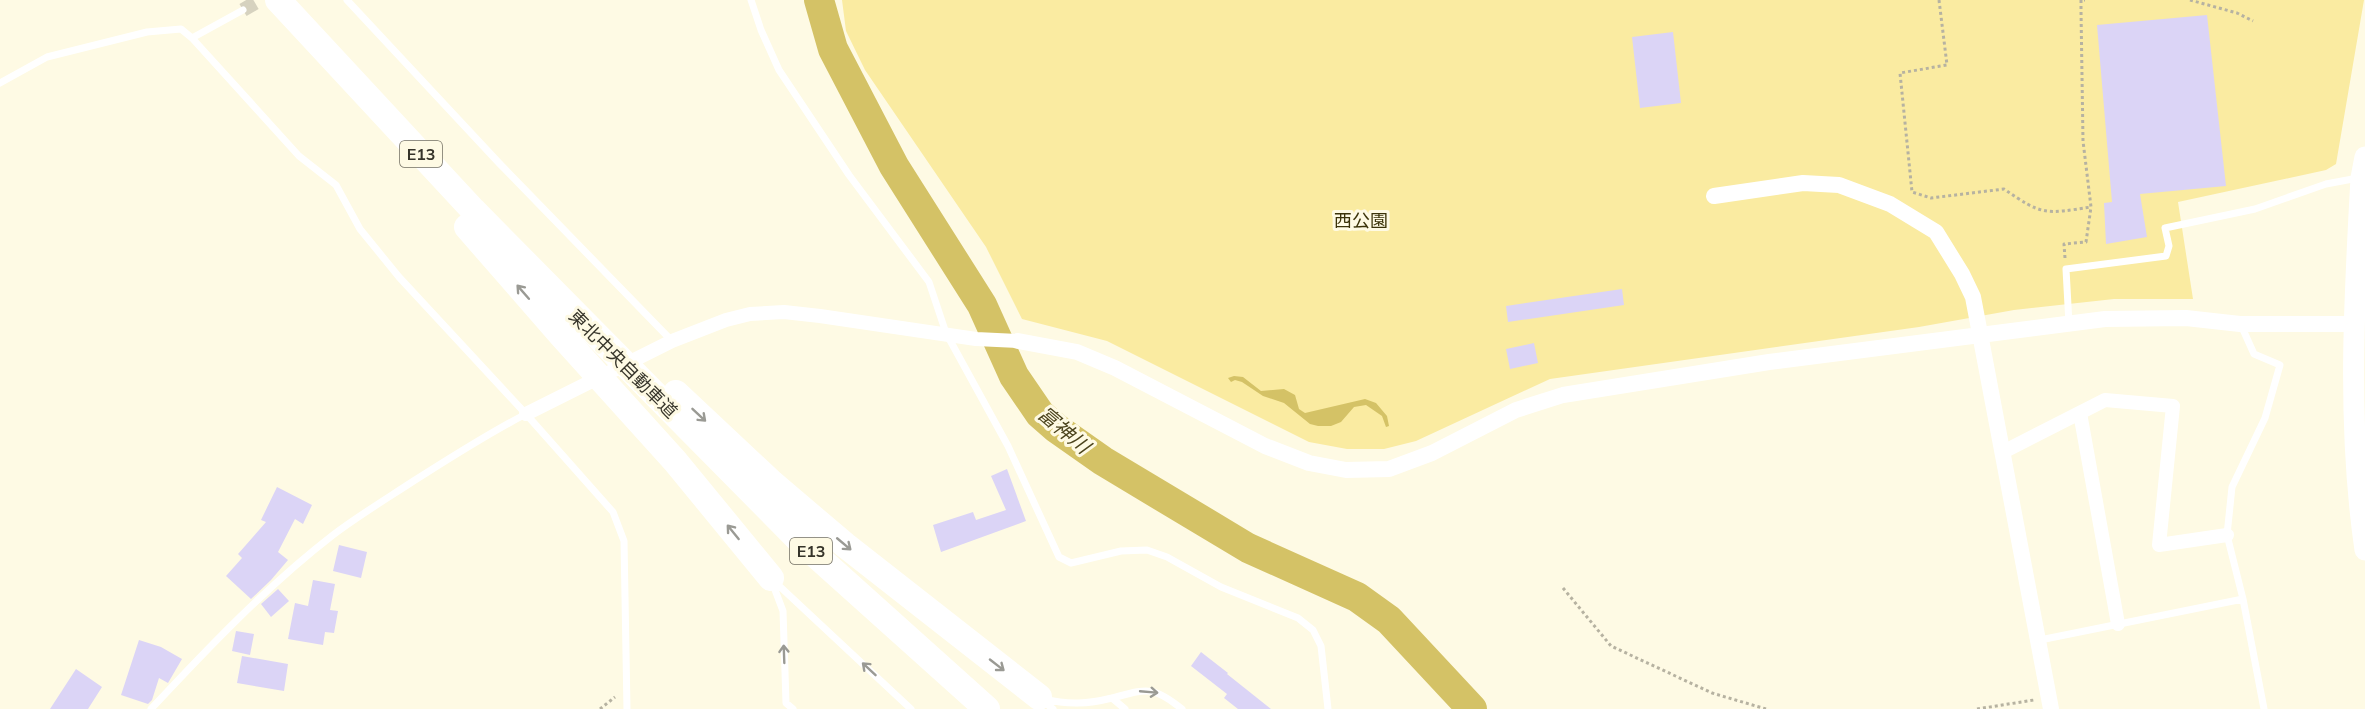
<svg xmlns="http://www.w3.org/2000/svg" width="2365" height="709" font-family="Mulish,'Noto Sans JP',sans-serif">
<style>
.green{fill:#faeba1}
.water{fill:#d4c266}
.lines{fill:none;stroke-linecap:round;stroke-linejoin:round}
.river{stroke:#d4c266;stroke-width:30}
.building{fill:#dbd4f6}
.minor-tunnel{stroke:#d6d2bf;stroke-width:14;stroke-dasharray:14 7;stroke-linecap:butt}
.path{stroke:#b6b2a1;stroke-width:3;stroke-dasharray:3 3;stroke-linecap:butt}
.service{stroke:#fff;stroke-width:7}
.minor{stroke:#fff;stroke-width:14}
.tertiary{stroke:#fff;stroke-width:16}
.primary{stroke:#fff;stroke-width:21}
.motorway{stroke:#fff;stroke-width:26}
.oneway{stroke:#9a9a94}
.labels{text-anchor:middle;stroke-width:6;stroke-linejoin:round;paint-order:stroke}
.shield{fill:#fefae4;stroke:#726f62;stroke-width:1.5}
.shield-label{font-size:16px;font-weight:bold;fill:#36342a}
.park-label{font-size:18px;fill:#3b330a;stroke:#fefae4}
.street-label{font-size:18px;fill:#36342a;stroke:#fefae4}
.water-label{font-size:20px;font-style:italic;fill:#4c441d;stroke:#fefae4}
</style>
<rect width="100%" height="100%" fill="#fefae4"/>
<path class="green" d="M 842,0 L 2364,0 L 2336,164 L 2326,170 L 2178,202 L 2193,299 L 2114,299 L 2014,310 L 1919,327 L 1550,379 L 1416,441 L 1384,449 L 1347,449 L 1309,442 L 1107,341 L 1022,319 L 986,247 L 865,70 L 846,31 Z"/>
<path class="water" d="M 1234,376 L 1243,377 L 1261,391 L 1284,389 L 1295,395 L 1299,409 L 1305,413 L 1365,399 L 1376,403 L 1387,416 L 1389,426 L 1386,427 L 1382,416 L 1366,405 L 1354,407 L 1341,422 L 1331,426 L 1318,426 L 1310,424 L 1284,403 L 1263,396 L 1242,382 L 1235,380 L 1231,382 L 1228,378 Z"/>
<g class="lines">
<path class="river" d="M 819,0 L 833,49 L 894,166 L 982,305 L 1014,376 L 1040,414 L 1056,428 L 1103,461 L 1248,548 L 1357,597 L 1389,620 L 1472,709"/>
</g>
<path class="building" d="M 2207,15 L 2226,186 L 2140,194 L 2147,237 L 2106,244 L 2104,203 L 2112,202 L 2097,25 Z
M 1673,32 L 1681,103 L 1640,108 L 1632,37 Z
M 1622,289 L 1624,305 L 1508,322 L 1506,306 Z
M 1534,343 L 1538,363 L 1510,369 L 1506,349 Z
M 1007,469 L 1026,521 L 941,552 L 933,525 L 973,512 L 976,520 L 1006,510 L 991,476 Z
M 277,487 L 312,505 L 303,524 L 295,519 L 278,552 L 288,560 L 271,580 L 251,599 L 226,576 L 242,558 L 238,554 L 266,522 L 261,520 Z
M 339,545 L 367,552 L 361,578 L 333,571 Z
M 313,580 L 335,584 L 330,610 L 338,611 L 334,633 L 325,632 L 323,645 L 288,639 L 295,603 L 308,606 Z
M 278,589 L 289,601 L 271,617 L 261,604 Z
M 236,631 L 254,634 L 250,655 L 232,651 Z
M 139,640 L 161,647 L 182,659 L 168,683 L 159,678 L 152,700 L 148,704 L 121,695 Z
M 1201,652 L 1228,673 L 1227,674 L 1271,709 L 1238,709 L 1224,698 L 1227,694 L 1191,666 Z
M 242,656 L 288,664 L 284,691 L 237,683 Z
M 76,669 L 102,687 L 88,709 L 50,709 Z"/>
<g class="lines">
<path class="minor-tunnel" d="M 243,10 L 260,0"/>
<path class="path" d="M 1939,0 L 1947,65 L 1900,73 L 1912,192 L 1931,198 L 2004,189 C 2043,216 2045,214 2091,207
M 2190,0 L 2237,13 L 2253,21
M 2065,258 L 2064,244 L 2086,242 L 2091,207 L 2083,141 L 2081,10 L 2081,0 L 2085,0
M 1563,588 L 1611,646 L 1712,693 L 1766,709
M 600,709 L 615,697
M 1977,709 L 2034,700"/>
<path class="service" d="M 347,0 L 499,163 L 672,341
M 751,0 L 761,30 L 779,70 L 849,175 L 929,282 L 946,333 L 1008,446 L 1059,557 L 1071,563 L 1121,551 L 1147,550 L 1167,557 L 1221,587 L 1298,618 L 1313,630 L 1321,646 L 1328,709
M 192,38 L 243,10
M 0,83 L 47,57 L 147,32 L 181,29 L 192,38 L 299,156 L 336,185 L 360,229 L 399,277 L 526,414 L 613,512 L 624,541 L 627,709
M 2069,324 L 2066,269 L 2166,256 L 2169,246 L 2165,228 L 2255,209 L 2326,184 L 2358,178
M 2241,325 L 2254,354 L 2280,365 L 2265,418 L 2232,487 L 2227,535 L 2243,599 L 2264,709
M 772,582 L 783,611 L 786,703 L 793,709
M 775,582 L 911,709
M 2040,640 L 2243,599
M 1112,698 C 1147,689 1152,685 1182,709
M 1044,699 C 1068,705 1088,704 1112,698 L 1125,709
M 1043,701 L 1053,709
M 151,709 C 208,648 267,586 333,535 C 358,516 386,499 412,482 C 450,458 487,434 526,414"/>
<path class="minor" d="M 2080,413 L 2118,624
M 526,414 L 672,341 L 726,320 L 750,314 L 784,312 L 820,316 L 976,339 L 1018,341
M 2003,452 L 2105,400 L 2173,406 L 2159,545 L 2227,535"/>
<path class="tertiary" d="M 1714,196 L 1803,183 L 1839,185 L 1890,204 L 1936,232 L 1962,274 L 1973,297 L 2051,709
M 1018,341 L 1077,352 L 1115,368 L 1265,446 L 1309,463 L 1346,470 L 1389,469 L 1432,453 L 1516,410 L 1563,395 L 1769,362 L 2105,319 L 2186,318 L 2240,324 L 2353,324"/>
<path class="primary" d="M 2365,157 L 2361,178 C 2354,302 2347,426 2365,550"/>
<path class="motorway" d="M 278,0 L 473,210 L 801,542 L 987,709
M 467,227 L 562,336 L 675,461 L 771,578
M 676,393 L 772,483 L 845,545 L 1039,697"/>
</g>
<defs><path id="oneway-shaft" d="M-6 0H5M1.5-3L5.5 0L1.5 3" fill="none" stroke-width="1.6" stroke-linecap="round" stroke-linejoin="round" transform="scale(1.5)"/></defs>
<g class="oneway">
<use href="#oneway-shaft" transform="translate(523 292) rotate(-131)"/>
<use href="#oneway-shaft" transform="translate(699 415) rotate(43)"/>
<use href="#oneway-shaft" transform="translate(733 532) rotate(-129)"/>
<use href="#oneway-shaft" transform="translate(844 544) rotate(40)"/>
<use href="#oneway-shaft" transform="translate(784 654) rotate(-92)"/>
<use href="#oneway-shaft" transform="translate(997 665) rotate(38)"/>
<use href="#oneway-shaft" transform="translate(869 669) rotate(-137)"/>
<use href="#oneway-shaft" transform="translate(1149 692) rotate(5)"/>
</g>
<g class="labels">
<g class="shield">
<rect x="400" y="141" width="42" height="26" rx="4.5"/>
<rect x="790" y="538" width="42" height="26" rx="4.5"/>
</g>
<g class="shield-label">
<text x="421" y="160">E13</text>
<text x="811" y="557">E13</text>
</g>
<g class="park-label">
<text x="1361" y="227">西公園</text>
</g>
<g class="street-label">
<text transform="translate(623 364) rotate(45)" y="6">東北中央自動車道</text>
</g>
<g class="water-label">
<text transform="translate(1064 430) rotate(40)" y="7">富神川</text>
</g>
</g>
</svg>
